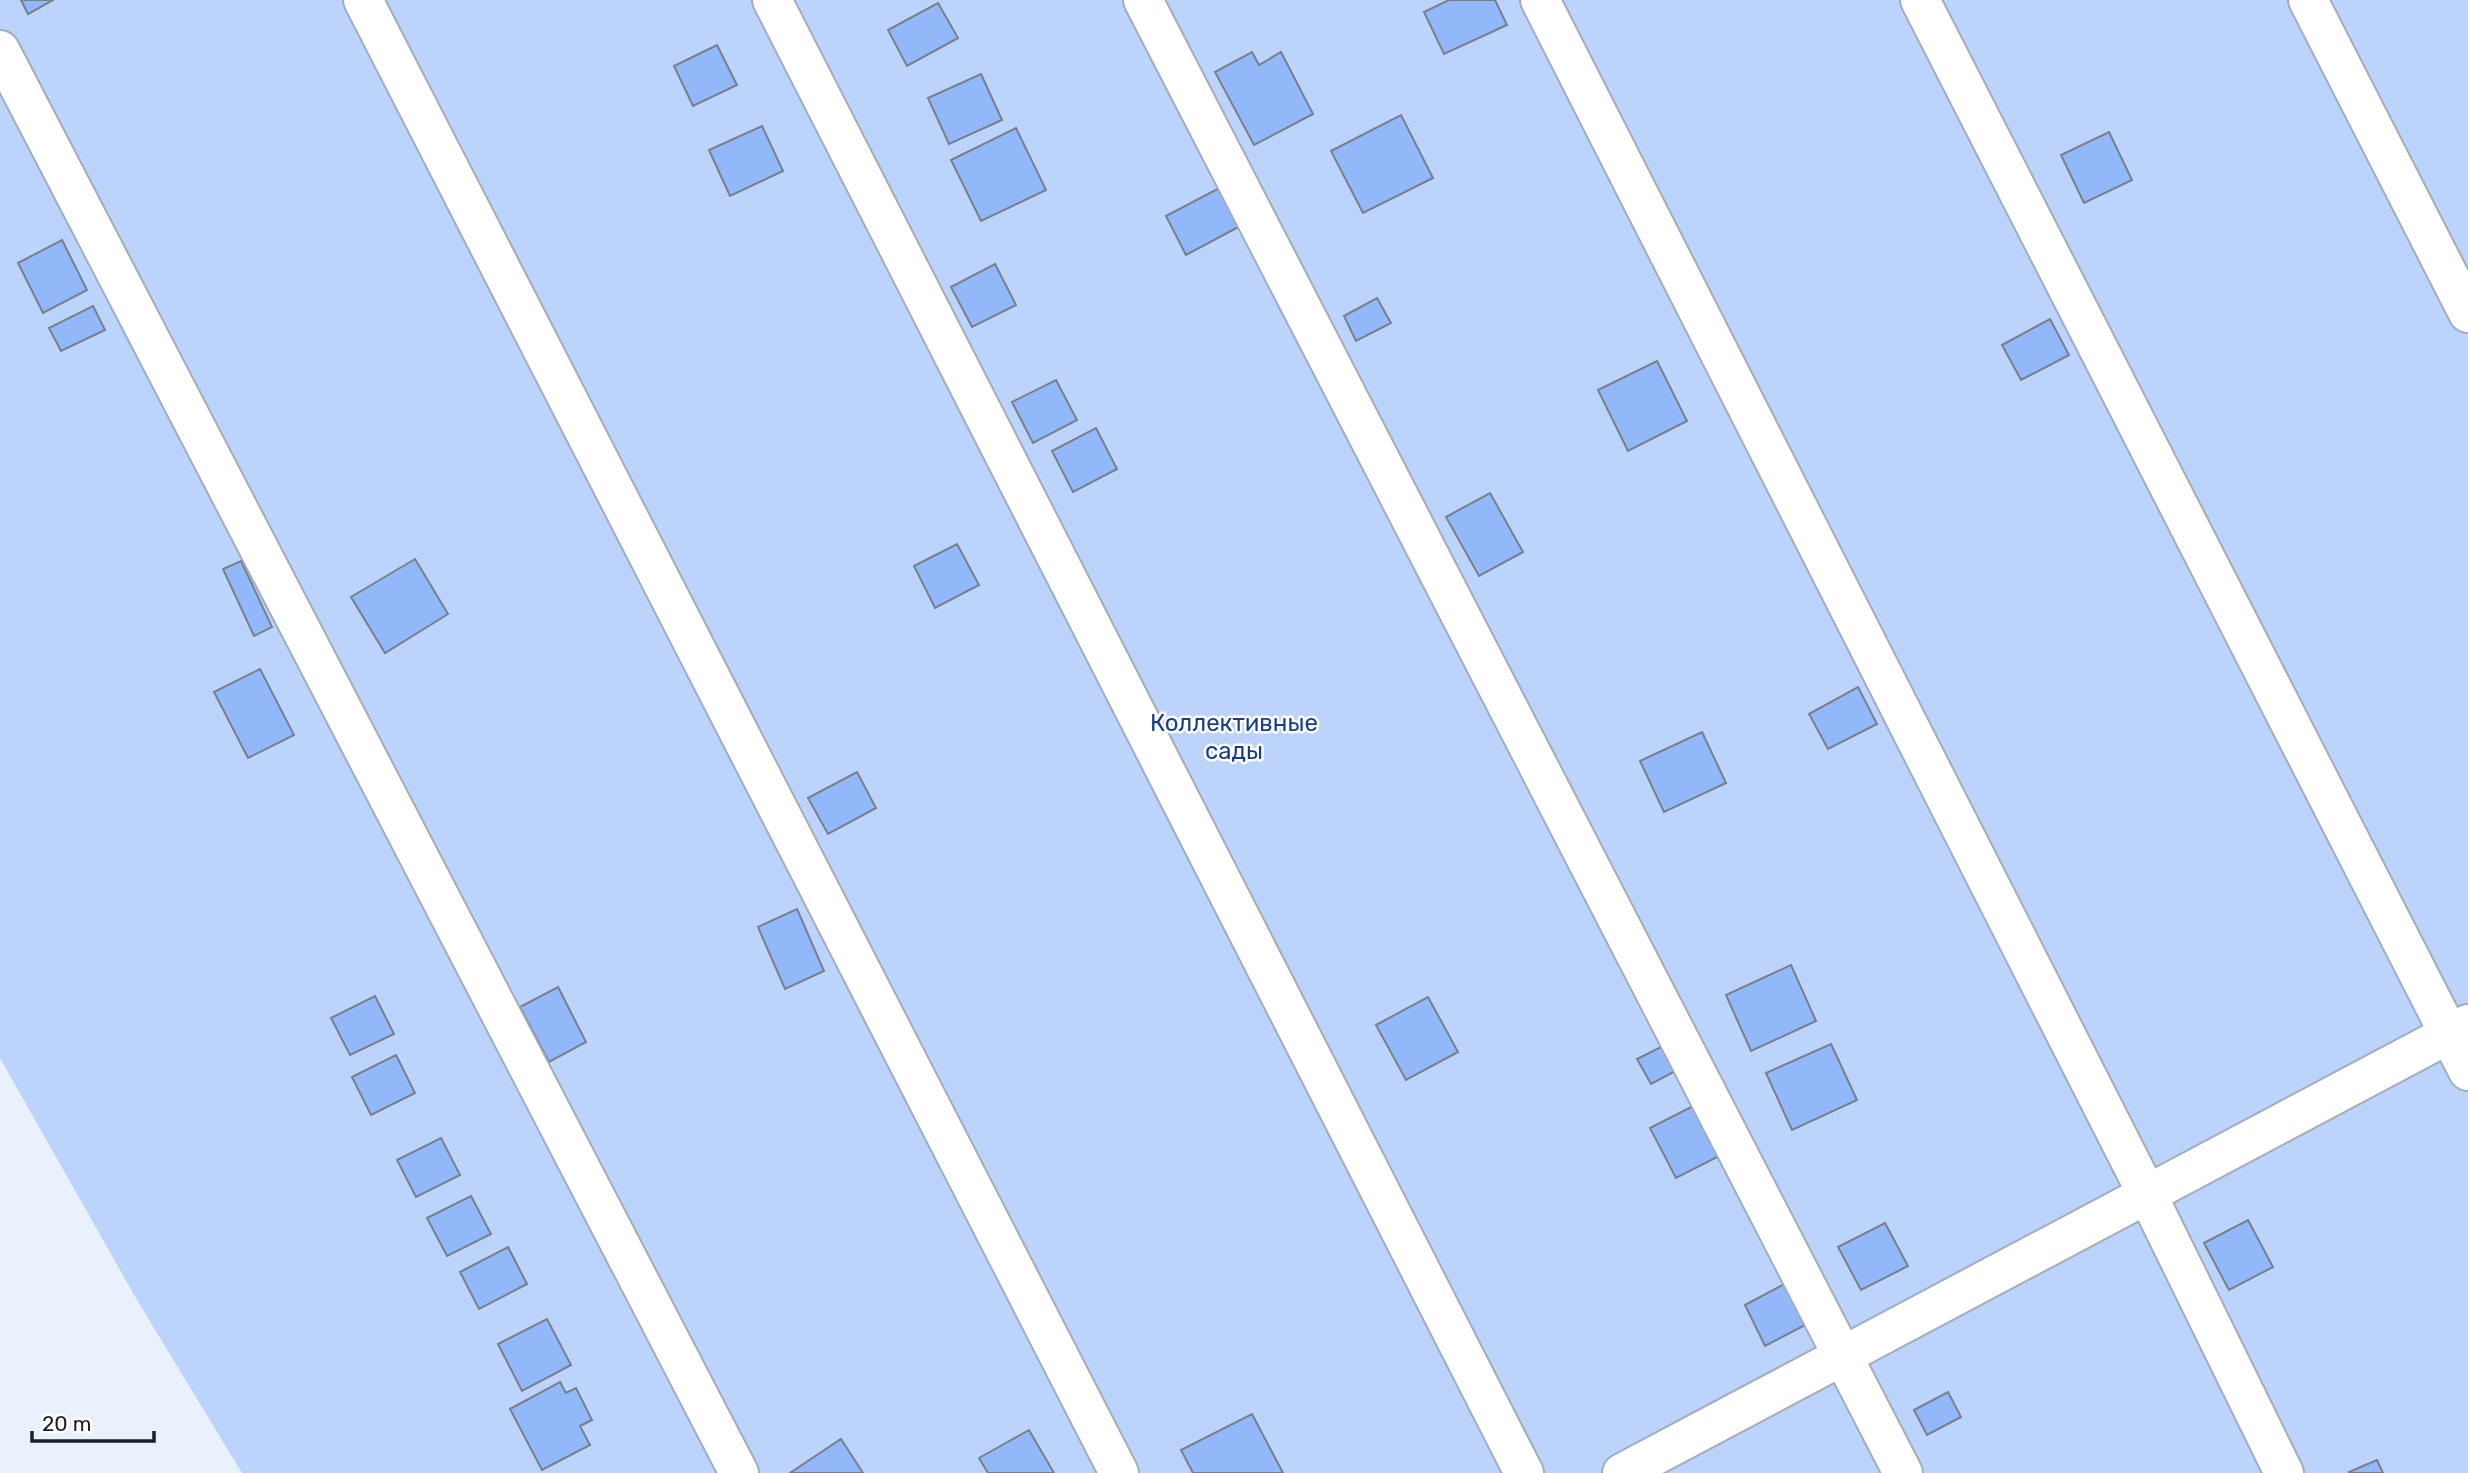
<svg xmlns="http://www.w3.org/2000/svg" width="2468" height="1473" font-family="Rubik,sans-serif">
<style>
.green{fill:#bcd3fb}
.building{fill:#93b8fa;stroke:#777f8d;stroke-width:2}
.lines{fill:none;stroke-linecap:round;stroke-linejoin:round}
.minor-casing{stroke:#a3acbb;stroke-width:42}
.minor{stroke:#fff;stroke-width:38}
.labels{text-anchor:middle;stroke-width:5;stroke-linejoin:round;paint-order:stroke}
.park-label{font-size:24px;fill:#163e89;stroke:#fff}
</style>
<rect width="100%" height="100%" fill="#e9f1fd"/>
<path class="green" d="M 0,0 L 2468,0 L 2468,1473 L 242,1473 L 137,1300 L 0,1058 Z"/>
<path class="building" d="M 21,0 L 53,0 L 28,14 Z
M 1449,0 L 1495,0 L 1507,25 L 1444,54 L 1424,12 Z
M 938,3 L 958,38 L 907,66 L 888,30 Z
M 717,45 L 737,85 L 693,106 L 674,66 Z
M 1252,52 L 1259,65 L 1281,52 L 1313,114 L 1254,145 L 1215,72 Z
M 981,74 L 1002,120 L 949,144 L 928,98 Z
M 1401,115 L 1433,178 L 1363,213 L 1331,151 Z
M 762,126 L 783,171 L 730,196 L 709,150 Z
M 1016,128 L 1046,190 L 981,221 L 951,160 Z
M 2109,132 L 2132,180 L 2084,203 L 2061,155 Z
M 1225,185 L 1244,224 L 1186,255 L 1166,216 Z
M 62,240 L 87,290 L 43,313 L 18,263 Z
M 995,264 L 1016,305 L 972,327 L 951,287 Z
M 1377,298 L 1391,323 L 1356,341 L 1344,316 Z
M 93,306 L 105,330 L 61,351 L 49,328 Z
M 2050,319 L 2069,355 L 2021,380 L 2002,345 Z
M 1657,361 L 1687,421 L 1628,451 L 1598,390 Z
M 1056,380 L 1077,420 L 1033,443 L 1012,402 Z
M 1096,428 L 1117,469 L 1073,492 L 1052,451 Z
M 1490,493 L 1523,552 L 1479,576 L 1446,517 Z
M 957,544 L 979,585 L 935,608 L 914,566 Z
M 415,559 L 448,614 L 385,653 L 351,597 Z
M 241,561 L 272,627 L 254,636 L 223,569 Z
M 260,669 L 294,735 L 248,758 L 214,692 Z
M 1858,687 L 1877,724 L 1828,749 L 1809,714 Z
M 1702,732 L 1726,783 L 1664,812 L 1640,761 Z
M 857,772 L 876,808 L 828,834 L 808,798 Z
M 797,909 L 824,971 L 785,989 L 758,927 Z
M 1791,965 L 1816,1021 L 1751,1051 L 1726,995 Z
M 558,987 L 586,1042 L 549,1062 L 520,1007 Z
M 375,996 L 394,1034 L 350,1055 L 331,1018 Z
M 1428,997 L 1458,1052 L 1406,1080 L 1376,1025 Z
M 1671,1042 L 1685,1066 L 1651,1084 L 1637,1059 Z
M 1831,1044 L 1857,1100 L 1792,1130 L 1766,1073 Z
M 396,1055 L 415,1093 L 371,1115 L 352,1077 Z
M 1693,1106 L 1719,1156 L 1676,1178 L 1650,1128 Z
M 441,1138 L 460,1175 L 416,1197 L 397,1160 Z
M 471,1196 L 491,1234 L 447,1256 L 427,1218 Z
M 2248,1220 L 2273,1267 L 2229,1290 L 2204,1243 Z
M 1885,1223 L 1908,1266 L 1861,1290 L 1838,1247 Z
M 508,1247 L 527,1284 L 479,1309 L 460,1272 Z
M 1788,1282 L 1809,1323 L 1765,1346 L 1745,1305 Z
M 547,1319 L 571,1365 L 522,1391 L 498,1344 Z
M 560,1382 L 566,1393 L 576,1388 L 592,1420 L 580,1426 L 590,1445 L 542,1470 L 510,1409 Z
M 1948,1392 L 1961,1417 L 1927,1435 L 1914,1410 Z
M 1252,1414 L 1283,1473 L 1193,1473 L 1181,1450 Z
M 1029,1430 L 1054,1473 L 988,1473 L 979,1458 Z
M 841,1439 L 863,1473 L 790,1473 Z
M 2377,1460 L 2383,1473 L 2350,1473 L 2349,1472 Z"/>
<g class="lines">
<g class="minor-casing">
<path id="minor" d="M 363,0 L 1119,1473
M 772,0 L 1524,1473
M 1143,0 L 1903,1473
M 1540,0 L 2147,1194 L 2284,1473
M 1920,0 L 2468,1071
M 2308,0 L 2468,313
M 0,50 L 739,1473
M 1622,1473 L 2468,1024"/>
</g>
<use href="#minor" class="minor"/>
</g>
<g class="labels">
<g class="park-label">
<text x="1234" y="731">Коллективные<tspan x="1234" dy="28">сады</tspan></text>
</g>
</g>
<path d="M32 1431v10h122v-10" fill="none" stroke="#1c1f25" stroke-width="3.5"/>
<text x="42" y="1431" font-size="21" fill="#1c1f25" stroke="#ffffff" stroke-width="5" paint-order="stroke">20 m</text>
</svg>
